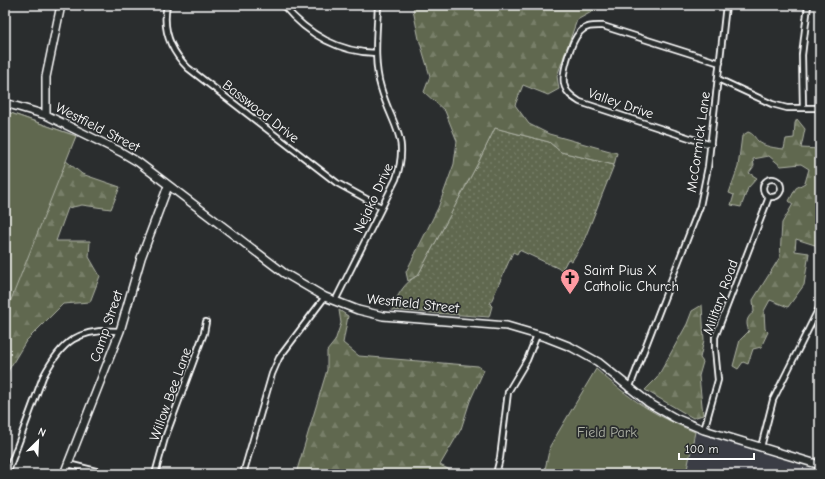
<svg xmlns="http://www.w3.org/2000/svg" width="825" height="479" font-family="'Comic Neue',sans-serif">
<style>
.built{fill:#3b3e44}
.grass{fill:url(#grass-dots);stroke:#b0b4a7}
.forest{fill:url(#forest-firs);stroke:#b0b4a7}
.green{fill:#60684f;stroke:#b0b4a7}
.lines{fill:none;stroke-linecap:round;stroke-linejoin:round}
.street-casing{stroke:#fff;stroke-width:8}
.secondary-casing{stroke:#fff;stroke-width:10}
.street{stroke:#2a2d2e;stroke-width:4.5}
.secondary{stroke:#2a2d2e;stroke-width:7}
.labels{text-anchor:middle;stroke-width:3.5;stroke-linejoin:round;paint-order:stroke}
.street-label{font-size:14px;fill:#fff;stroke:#2a2d2e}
.poi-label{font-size:14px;fill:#fff;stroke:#2a2d2e;text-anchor:start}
.park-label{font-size:14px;fill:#b0b4a7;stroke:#2a2d2e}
</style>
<defs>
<pattern id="grass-dots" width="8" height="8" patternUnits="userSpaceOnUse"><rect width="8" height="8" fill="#60684f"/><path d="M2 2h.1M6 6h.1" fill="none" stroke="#787f69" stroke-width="1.8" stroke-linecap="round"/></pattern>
<pattern id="forest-firs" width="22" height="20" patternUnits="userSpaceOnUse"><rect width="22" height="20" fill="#60684f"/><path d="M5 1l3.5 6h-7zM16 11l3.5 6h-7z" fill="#787f69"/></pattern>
</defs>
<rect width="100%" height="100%" fill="#2a2d2e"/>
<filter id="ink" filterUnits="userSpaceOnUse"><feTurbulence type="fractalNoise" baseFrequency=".025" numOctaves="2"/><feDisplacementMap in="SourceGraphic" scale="8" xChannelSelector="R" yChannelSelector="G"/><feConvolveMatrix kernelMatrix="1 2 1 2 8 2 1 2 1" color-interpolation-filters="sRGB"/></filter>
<g filter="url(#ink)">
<path class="built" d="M 695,432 L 820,471 L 820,474 L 690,474 L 687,469 Z"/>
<path class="grass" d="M 495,128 L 549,142 L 561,152 L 614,165 L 583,243 L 572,261 L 568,259 L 562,270 L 519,250 L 517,254 L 513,252 L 490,304 L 492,306 L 489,317 L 392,310 C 397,295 404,283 418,275 L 478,163 Z"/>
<path class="forest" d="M 416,5 L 597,5 L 597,9 L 577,20 L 557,76 L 559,89 L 548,95 L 523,85 L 515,105 L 529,124 L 549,134 L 617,153 L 614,165 L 561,152 L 549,142 L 495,128 L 478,163 L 418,275 L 408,281 L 406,272 L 438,208 L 454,164 L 457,141 L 445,111 L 424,92 L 430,76 L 419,39 L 413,10 Z
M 5,111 L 76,136 L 65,160 L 82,174 L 120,187 L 111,209 L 82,205 L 68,208 L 56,241 L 90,241 L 89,257 L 100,276 L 90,302 L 63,304 L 26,341 L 5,376 Z
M 797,119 L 805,129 L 801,148 L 820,149 L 820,240 L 818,246 L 796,239 L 795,251 L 809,253 L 804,285 L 788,307 L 770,300 L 764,311 L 765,329 L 768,332 L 761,347 L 753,349 L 748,364 L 743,362 L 738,369 L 733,366 L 740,340 L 749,331 C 745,322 747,317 754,312 L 753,300 L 780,257 L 782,223 L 793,204 L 789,201 L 796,188 L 805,183 L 809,169 L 801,164 L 781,166 L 769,156 L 753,159 L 754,166 L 749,173 L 757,178 L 748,188 L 741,207 L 731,205 L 734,195 L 729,193 L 738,167 L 742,136 L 748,132 C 754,134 754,137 758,141 C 764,147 776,148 784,149 L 786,139 L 794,138 L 795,123 Z
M 702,305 L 704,340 L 700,358 L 703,362 L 699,376 L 703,415 L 693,418 L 645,390 L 657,378 L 687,324 L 692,311 Z
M 339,310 L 348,316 L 343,343 L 359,356 L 478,366 L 484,370 L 470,401 L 461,429 L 440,465 L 454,472 L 453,474 L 294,474 L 297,470 L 327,370 L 327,351 L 335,341 L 341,323 Z"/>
<path class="green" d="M 5,111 L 76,136 L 5,315 Z
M 596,369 C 630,399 653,415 695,432 L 687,469 L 690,474 L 544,474 L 550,446 Z"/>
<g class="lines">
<g class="street-casing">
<path id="street" d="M 167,5 C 162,30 171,51 188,68 L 337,183 L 381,207
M 283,5 C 308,35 338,52 376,53
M 718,79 L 772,104 L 787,108 L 820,108
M 803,108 L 802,55 L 808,5
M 711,145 L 580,102 C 574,98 567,94 565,87 C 560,76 571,41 580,32 C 586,25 595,26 603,26 L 720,63
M763 188a9 9 0 1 1 18 0a9 9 0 1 1-18 0Z
M 335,301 L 396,179 C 410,136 392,127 381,88 C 373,62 377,32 378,5
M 629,389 L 700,206 L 708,167 L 726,5
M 704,430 L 718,380 L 715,349 L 715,337 L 769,197
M 761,447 L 773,400 L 820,306
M 68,464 L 108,474
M 7,474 L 43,377 C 62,341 78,328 120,331
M 155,474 L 165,438 L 204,333 L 206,322
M 243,474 L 272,374 L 279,358 L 325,297
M 496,474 L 500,458 L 508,392 L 527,360 L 537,335"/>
</g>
<g class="secondary-casing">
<path id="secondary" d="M 5,103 L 46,115 L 121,152 L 138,162 L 284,273 L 325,297 L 358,310 L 383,316 L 507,326 L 548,338 L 571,347 L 598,362 L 649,403 L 675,418 L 704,430 L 820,465
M 46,115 L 46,77 L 61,5
M 64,474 L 120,331 L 141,258 L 168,186"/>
</g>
<use href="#street" class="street"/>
<use href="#secondary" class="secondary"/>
</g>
</g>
<defs>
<g id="church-pin" transform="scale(1)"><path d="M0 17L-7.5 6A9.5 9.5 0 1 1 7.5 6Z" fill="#ff9aa2" stroke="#2a2d2e"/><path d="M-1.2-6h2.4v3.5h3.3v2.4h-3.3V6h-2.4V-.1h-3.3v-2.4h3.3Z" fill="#111"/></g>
</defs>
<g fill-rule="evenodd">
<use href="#church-pin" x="570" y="278"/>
</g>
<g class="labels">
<g class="street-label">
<text transform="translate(621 103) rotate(19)" y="5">Valley Drive</text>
<text transform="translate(261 111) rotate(38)" y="5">Basswood Drive</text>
<text transform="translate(98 127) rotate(27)" y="5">Westfield Street</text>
<text transform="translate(698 142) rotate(-82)" y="5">McCormick Lane</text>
<text transform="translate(373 198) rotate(-65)" y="5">Nejako Drive</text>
<text transform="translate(720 297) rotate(-70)" y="5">Military Road</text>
<text transform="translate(413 303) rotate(6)" y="5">Westfield Street</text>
<text transform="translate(106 326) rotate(-71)" y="5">Camp Street</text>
<text transform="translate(170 394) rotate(-70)" y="5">Willow Bee Lane</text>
</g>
<g class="poi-label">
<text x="584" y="275">Saint Pius X<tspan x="584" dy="16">Catholic Church</tspan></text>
</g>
<g class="park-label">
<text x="607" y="437">Field Park</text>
</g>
</g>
<rect width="825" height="479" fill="none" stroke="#2a2d2e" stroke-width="20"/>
<rect x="10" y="10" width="805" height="459" fill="none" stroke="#fff" stroke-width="1.5" filter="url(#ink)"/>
<g transform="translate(38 441) rotate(24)" stroke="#2a2d2e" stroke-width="3" paint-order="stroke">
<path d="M0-3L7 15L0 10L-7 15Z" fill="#ffffff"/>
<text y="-6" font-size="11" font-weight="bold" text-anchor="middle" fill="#ffffff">N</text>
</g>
<path d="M679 453v6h75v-6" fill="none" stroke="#ffffff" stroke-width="2"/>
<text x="685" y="453" font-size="12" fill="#ffffff" stroke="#2a2d2e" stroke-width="3" paint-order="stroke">100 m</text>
</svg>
